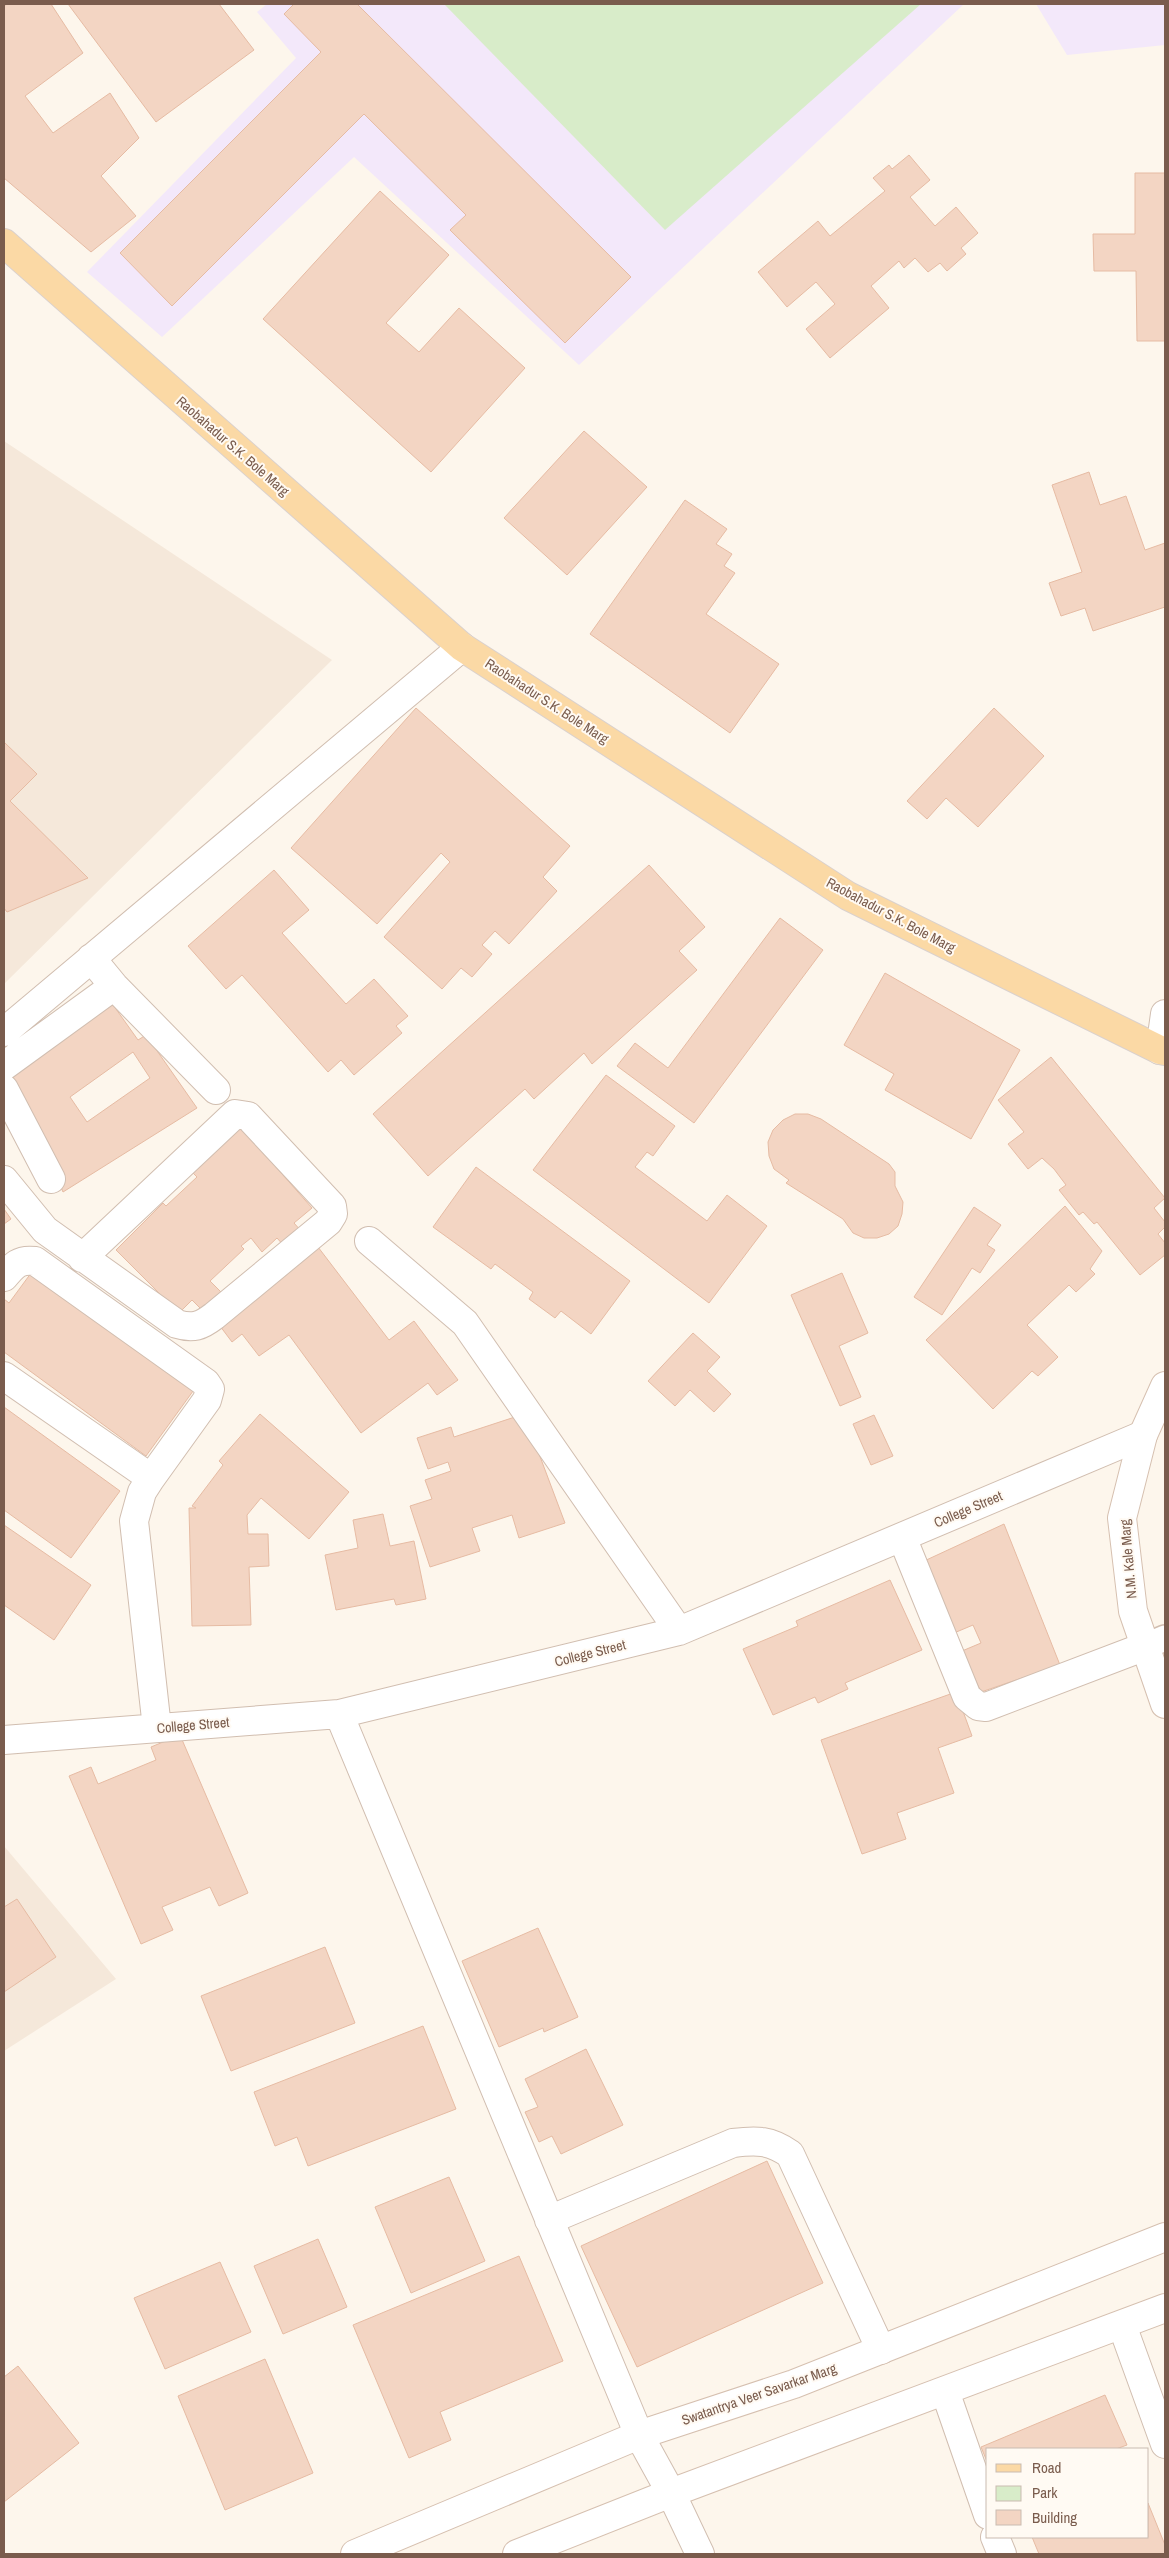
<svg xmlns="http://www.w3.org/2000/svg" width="1169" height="2558" font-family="'Archivo Narrow',sans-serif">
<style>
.residential{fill:#f5e8da}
.education{fill:#f3e8fa}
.green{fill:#d8ecc9}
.building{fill:#f3d5c3;stroke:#e6bba3;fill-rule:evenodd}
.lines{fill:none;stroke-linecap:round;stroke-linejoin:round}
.lane-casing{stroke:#d1beb0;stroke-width:28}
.street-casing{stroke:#d1beb0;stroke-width:30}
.secondary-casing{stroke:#d6c0b0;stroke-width:30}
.primary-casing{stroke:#dad1cd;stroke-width:30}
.lane{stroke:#fff;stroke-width:25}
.street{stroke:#fff;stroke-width:28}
.secondary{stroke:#fff;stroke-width:28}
.primary{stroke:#fbd9a5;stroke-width:28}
.labels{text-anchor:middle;stroke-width:4;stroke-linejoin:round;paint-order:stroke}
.street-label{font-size:14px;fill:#7a5c4d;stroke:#fffaf3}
</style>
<rect width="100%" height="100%" fill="#fdf6ec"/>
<path class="residential" d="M 4,441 L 332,660 L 4,984 Z
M 4,1846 L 116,1979 L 4,2051 Z"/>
<path class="education" d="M 267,4 L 964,4 L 579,365 L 354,157 L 162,337 L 87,272 L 296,58 L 257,12 Z
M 1036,4 L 1165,4 L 1165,45 L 1067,55 Z"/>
<path class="green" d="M 444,4 L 921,4 L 665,230 Z"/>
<path class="building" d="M 7,4 L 51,4 L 83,53 L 25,96 L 53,133 L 110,93 L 139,138 L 101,176 L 136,216 L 91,252 L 4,178 L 4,6 Z
M 68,4 L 219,4 L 254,50 L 156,122 Z
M 294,4 L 357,4 L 631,277 L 565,343 L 450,230 L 466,215 L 364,114 L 172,306 L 120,253 L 321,52 L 284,14 Z
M 909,155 L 930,180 L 910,197 L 935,226 L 956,207 L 978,233 L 961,248 L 966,254 L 947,271 L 940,263 L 928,272 L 915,258 L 904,268 L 899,261 L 871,286 L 889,308 L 830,358 L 806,329 L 835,304 L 816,282 L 787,307 L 758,272 L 818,221 L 830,236 L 885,191 L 873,178 L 889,165 L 892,169 Z
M 1135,173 L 1165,173 L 1165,341 L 1137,341 L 1136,271 L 1094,271 L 1093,234 L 1135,234 Z
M 380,191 L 449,255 L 386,323 L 419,352 L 459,308 L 525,368 L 431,472 L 263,319 Z
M 584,431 L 647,487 L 567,575 L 504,518 Z
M 1089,472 L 1100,505 L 1126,496 L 1145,550 L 1165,543 L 1165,607 L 1093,631 L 1085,608 L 1061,616 L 1049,583 L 1082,572 L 1052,485 Z
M 685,500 L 727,529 L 716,544 L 732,554 L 724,566 L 735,573 L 706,614 L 779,664 L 730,733 L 590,634 Z
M 416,708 L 570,846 L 543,877 L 557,891 L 509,944 L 495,931 L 482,945 L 492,954 L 472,977 L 461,968 L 442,989 L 384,937 L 450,862 L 441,853 L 377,924 L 291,848 Z
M 994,708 L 1044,756 L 978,827 L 946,798 L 927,819 L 907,801 Z
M 4,742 L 37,774 L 10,801 L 88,878 L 7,912 L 4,908 Z
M 649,865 L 705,927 L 679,951 L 697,970 L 592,1064 L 584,1053 L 534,1099 L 525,1089 L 428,1176 L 373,1114 Z
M 274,870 L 309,910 L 282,933 L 346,1004 L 374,979 L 408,1016 L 396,1026 L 402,1033 L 354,1075 L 341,1060 L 328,1072 L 242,975 L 226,989 L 188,946 Z
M 780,918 L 823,950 L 694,1123 L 617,1066 L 635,1043 L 668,1068 Z
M 885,973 L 1020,1050 L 971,1139 L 885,1090 L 894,1074 L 844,1045 Z
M 111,1002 L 138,1040 L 146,1035 L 197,1108 L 63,1192 L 10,1070 ZM 133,1052 L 150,1078 L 87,1122 L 70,1097 Z
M 1051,1057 L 1165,1198 L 1154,1208 L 1165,1222 L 1165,1227 L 1158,1234 L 1165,1243 L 1165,1255 L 1140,1275 L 1097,1222 L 1094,1224 L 1083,1212 L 1079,1215 L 1059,1190 L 1066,1185 L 1054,1169 L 1042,1158 L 1028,1169 L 1008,1144 L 1024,1132 L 998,1100 Z
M 606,1075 L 675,1126 L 653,1156 L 647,1152 L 635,1167 L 707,1221 L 727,1195 L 767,1226 L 709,1303 L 533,1170 Z
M 795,1114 L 808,1114 L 821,1119 L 889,1164 L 895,1172 L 895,1186 L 903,1202 L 902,1214 L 898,1226 L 889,1234 L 877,1238 L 864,1238 L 853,1233 L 843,1219 L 786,1183 L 789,1180 L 774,1169 L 769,1156 L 768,1142 L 773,1130 L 783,1120 Z
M 239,1125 L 312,1208 L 294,1223 L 302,1232 L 285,1247 L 277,1238 L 262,1252 L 251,1238 L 241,1246 L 244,1249 L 210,1281 L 221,1292 L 203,1311 L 192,1300 L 179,1313 L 116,1250 L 163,1203 L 166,1206 L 197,1177 L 192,1172 Z
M 476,1167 L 630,1281 L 591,1334 L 561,1311 L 555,1318 L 529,1299 L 533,1292 L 495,1264 L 491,1269 L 433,1227 Z
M 1065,1206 L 1102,1251 L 1090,1269 L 1095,1274 L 1076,1292 L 1069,1285 L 1027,1325 L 1058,1357 L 1038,1376 L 1032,1371 L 993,1409 L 926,1340 Z
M 974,1207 L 1001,1225 L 987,1245 L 995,1250 L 980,1273 L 972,1268 L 942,1315 L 914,1297 Z
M 4,1209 L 11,1219 L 4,1224 Z
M 318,1247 L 389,1340 L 414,1321 L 458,1380 L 437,1395 L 428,1383 L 361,1433 L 289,1335 L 259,1356 L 242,1334 L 232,1342 L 217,1322 Z
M 34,1269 L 196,1387 L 146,1456 L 4,1352 L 4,1299 L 9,1303 Z
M 842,1273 L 868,1333 L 839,1346 L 861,1397 L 840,1406 L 791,1295 Z
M 693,1333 L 720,1357 L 707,1371 L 731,1394 L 714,1412 L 690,1390 L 675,1406 L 648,1381 Z
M 4,1407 L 120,1491 L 71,1558 L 4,1510 Z
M 260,1414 L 349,1492 L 309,1539 L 261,1498 L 247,1515 L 248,1534 L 268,1534 L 269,1566 L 249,1567 L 251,1625 L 192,1626 L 189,1508 L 196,1508 L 192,1506 L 223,1465 L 219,1461 Z
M 524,1414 L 565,1523 L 519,1538 L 512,1515 L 472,1528 L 480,1551 L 430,1567 L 410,1506 L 432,1499 L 425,1480 L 451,1471 L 448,1462 L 428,1469 L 417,1438 L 451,1427 L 454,1437 Z
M 874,1415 L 893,1456 L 871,1465 L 853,1424 Z
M 383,1514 L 390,1546 L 414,1541 L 426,1599 L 396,1605 L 394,1599 L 336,1610 L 325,1555 L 358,1548 L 353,1520 Z
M 1004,1524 L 1060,1665 L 981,1692 L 962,1651 L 981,1643 L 973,1625 L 954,1633 L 922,1562 Z
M 4,1525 L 91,1585 L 54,1640 L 4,1605 Z
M 890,1580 L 922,1650 L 845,1683 L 848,1689 L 818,1703 L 815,1697 L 773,1715 L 743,1649 L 798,1626 L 796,1621 Z
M 956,1692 L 972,1736 L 938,1748 L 954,1793 L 897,1813 L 906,1839 L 862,1854 L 821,1740 Z
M 180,1735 L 248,1893 L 219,1906 L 210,1887 L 162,1907 L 173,1930 L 141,1944 L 69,1776 L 91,1767 L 98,1784 L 156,1760 L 151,1747 Z
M 17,1899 L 56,1957 L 4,1992 L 4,1907 Z
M 538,1928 L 578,2017 L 544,2032 L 543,2028 L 499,2047 L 462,1961 Z
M 325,1947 L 355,2023 L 231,2071 L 201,1996 Z
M 423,2026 L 456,2109 L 308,2166 L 297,2137 L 275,2146 L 254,2092 Z
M 586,2049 L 623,2125 L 561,2154 L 552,2136 L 539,2142 L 525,2112 L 538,2107 L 525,2079 Z
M 767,2161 L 823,2283 L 637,2367 L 581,2246 Z
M 449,2177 L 485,2261 L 411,2293 L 375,2207 Z
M 318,2239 L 347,2307 L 283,2334 L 254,2266 Z
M 519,2256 L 563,2361 L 440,2412 L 451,2440 L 409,2458 L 353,2325 Z
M 220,2262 L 251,2332 L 165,2369 L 134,2298 Z
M 265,2359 L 313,2473 L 225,2510 L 178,2396 Z
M 18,2366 L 79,2443 L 4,2502 L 4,2377 Z
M 1105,2395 L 1127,2445 L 1116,2449 L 988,2449 L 988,2464 L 981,2447 Z
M 1148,2503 L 1165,2545 L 1165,2554 L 1039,2554 L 1032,2537 L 1148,2537 Z"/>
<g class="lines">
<g class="lane-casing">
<path id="lane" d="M 1146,1646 L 1165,1638"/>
</g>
<g class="street-casing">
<path id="street" d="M 91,958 L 114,986 L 216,1090
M 4,1032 L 462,647
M 1160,1050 L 1165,1014
M 4,1066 L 114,986
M 4,1089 L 51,1179
M 4,1180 L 45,1230 L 177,1324 C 193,1329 201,1326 214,1316 L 328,1222 L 333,1214 L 332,1206 L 248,1116 L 235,1114 L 82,1258
M 369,1241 L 465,1323 L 679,1631
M 4,1277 C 14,1265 19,1259 35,1261 L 206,1383 L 210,1389 L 207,1400 L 151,1478
M 4,1376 L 151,1478 L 142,1492 L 134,1521 L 157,1728
M 902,1537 L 967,1697 L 978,1706 L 986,1707 L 1146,1646
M 339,1714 L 639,2435 L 671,2493 L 700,2554
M 4,1740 L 339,1714 L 679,1631 L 1143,1435
M 549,2220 L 733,2143 C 757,2140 770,2140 790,2154 L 881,2350
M 1122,2325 L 1165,2444
M 945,2391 L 988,2515
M 995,2537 L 1002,2554"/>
</g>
<g class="secondary-casing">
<path id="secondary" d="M 1165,1386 L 1143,1435 L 1122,1518 L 1133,1611 L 1165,1704
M 355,2554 L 639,2435 L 794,2384 L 1165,2237
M 517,2554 L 671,2493 L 1165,2308"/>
</g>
<g class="primary-casing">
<path id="primary" d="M 4,243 L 462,647 L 848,896 L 1160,1050 L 1165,1051"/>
</g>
<use href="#lane" class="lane"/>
<use href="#street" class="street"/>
<use href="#secondary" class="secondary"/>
<use href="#primary" class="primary"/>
</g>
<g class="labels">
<g class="street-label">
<text transform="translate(233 446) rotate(41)" y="5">Raobahadur S.K. Bole Marg</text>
<text transform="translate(547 701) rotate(33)" y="5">Raobahadur S.K. Bole Marg</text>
<text transform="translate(891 915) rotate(28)" y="5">Raobahadur S.K. Bole Marg</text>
<text transform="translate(968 1509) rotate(-23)" y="5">College Street</text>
<text transform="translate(1128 1559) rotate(-95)" y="5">N.M. Kale Marg</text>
<text transform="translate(590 1653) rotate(-14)" y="5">College Street</text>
<text transform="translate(193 1725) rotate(-5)" y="5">College Street</text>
<text transform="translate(759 2394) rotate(-19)" y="5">Swatantrya Veer Savarkar Marg</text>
</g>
</g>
<rect width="1169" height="2558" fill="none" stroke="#7a5c4d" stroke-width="10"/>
<rect x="986" y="2448" width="162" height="90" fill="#fffaf3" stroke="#cabbb1"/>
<rect x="996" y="2464" width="25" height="8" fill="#fbd9a5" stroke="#cabbb1"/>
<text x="1032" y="2473" font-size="15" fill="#7a5c4d">Road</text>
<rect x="996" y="2486" width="25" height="15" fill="#d8ecc9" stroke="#cabbb1"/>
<text x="1032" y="2498" font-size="15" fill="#7a5c4d">Park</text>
<rect x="996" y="2510" width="25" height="15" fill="#f3d5c3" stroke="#cabbb1"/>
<text x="1032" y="2523" font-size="15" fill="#7a5c4d">Building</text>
</svg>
